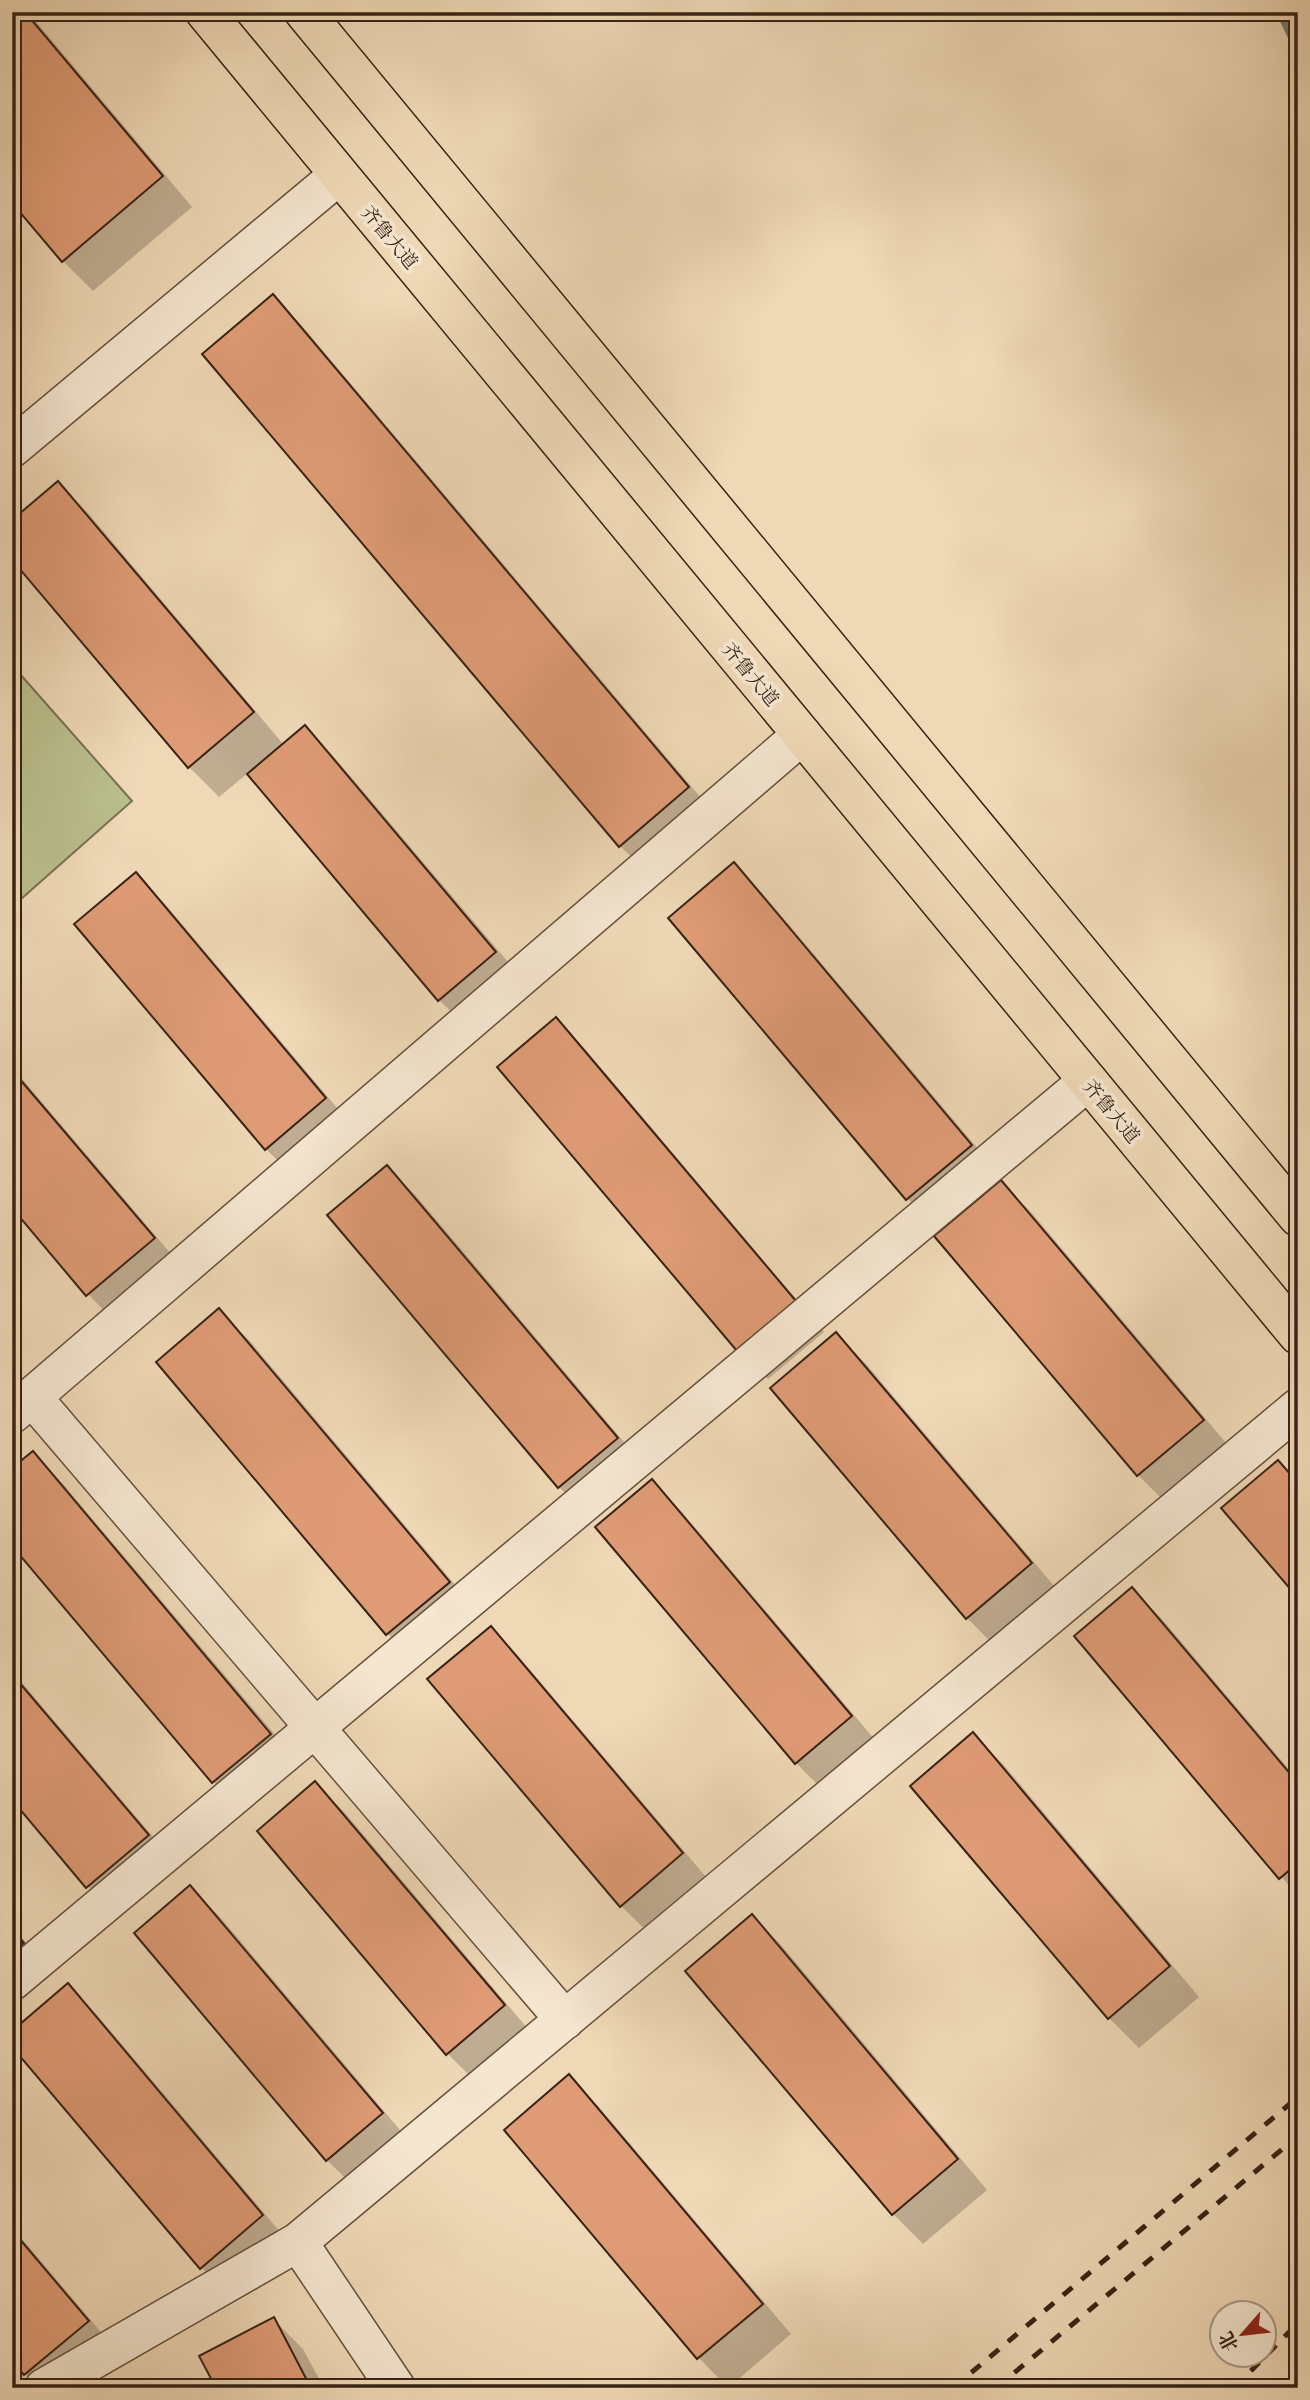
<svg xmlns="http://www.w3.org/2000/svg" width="1310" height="2400" font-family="'IM FELL English','Noto Serif SC',serif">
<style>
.green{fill:#babe8d;stroke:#787051;stroke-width:2}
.shadow{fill:#0003}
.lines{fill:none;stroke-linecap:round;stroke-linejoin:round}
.stream{stroke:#737d74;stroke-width:12}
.building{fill:#df9b75;stroke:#372315;stroke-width:2}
.street-casing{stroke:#65503d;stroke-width:41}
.primary-casing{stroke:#372315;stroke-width:41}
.street{stroke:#f5e6d0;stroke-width:38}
.primary{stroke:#efd8b6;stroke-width:38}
.rail{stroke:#372315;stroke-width:5;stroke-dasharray:12 12;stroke-linecap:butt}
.labels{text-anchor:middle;stroke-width:7;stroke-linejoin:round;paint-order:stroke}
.street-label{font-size:19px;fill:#372315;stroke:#f5e6d0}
</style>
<rect width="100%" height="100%" fill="#efd8b6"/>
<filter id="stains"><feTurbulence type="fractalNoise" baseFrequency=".00286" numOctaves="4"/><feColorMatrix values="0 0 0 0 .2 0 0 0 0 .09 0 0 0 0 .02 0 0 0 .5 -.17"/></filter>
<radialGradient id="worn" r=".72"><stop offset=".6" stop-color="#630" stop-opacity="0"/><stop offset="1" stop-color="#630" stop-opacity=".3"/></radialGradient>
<path class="green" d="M 12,665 L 132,801 L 12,907 Z"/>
<path class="shadow" d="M 12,12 L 28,12 L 192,207 L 93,291 L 63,261 Z
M 272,296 L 302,326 L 718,818 L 650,875 L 620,846 Z
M 58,483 L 88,513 L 284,745 L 305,727 L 334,757 L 525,982 L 469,1029 L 439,1000 L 248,773 L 219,797 L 189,767 L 12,557 Z
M 734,864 L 763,894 L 1001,1176 L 937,1229 L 908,1199 L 670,918 Z
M 135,875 L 165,904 L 355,1129 L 296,1179 L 266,1149 L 77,924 Z
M 556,1020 L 586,1050 L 824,1332 L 768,1379 L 738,1349 Z
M 12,1067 L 183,1268 L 117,1324 L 88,1294 L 12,1205 Z
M 387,1167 L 417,1197 L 646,1468 L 589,1517 L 559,1487 Z
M 1001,1182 L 1031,1212 L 1232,1450 L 1168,1505 L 1138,1475 Z
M 219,1311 L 249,1340 L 478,1612 L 417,1664 L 388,1634 L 158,1362 Z
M 836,1334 L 866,1364 L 1061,1594 L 997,1648 L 967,1618 L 772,1388 Z
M 12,1423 L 21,1433 L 12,1440 Z
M 33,1453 L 62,1483 L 300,1764 L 243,1812 L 214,1782 L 12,1544 Z
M 652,1481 L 681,1511 L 881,1747 L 826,1793 L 796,1763 L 597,1528 Z
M 1132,1589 L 1162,1619 L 1298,1780 L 1298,1896 L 1076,1637 Z
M 491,1628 L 520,1658 L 712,1884 L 651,1935 L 621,1906 Z
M 12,1671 L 177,1865 L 117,1916 L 88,1886 L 12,1797 Z
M 973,1735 L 1003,1764 L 1199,1997 L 1139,2048 L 1109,2018 Z
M 315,1783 L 345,1813 L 534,2036 L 477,2083 L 448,2054 L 260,1831 Z
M 190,1887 L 220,1917 L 411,2143 L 357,2190 L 327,2160 Z
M 752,1916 L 782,1946 L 987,2190 L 923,2244 L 893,2214 L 688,1971 Z
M 12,1926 L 52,1974 L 12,2008 Z
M 68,1986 L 98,2016 L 292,2246 L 231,2297 L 201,2267 Z
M 569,2076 L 598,2106 L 791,2334 L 728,2388 L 699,2358 L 506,2130 Z
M 12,2227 L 117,2351 L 39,2388 L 12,2359 Z
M 273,2319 L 303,2349 L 324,2388 L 218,2388 Z"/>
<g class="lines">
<path class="stream" d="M 1282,12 L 1298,45"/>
</g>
<path class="building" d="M 12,12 L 25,12 L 163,176 L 62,262 L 12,203 Z
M 273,294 L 689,787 L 619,847 L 202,354 Z
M 58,481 L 254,712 L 188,768 L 12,560 L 12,520 Z
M 305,725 L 496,952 L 438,1001 L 247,774 Z
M 734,862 L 972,1145 L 906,1200 L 668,918 Z
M 136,872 L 326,1098 L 265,1150 L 74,924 Z
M 556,1017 L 796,1301 L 737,1351 L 497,1067 Z
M 12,1070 L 155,1238 L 86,1296 L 12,1208 Z
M 387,1165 L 618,1438 L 558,1488 L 327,1215 Z
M 1001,1180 L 1204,1420 L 1137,1476 L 934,1236 Z
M 219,1308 L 450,1582 L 386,1635 L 156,1362 Z
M 836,1332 L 1032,1563 L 966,1619 L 770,1388 Z
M 33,1451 L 271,1734 L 212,1783 L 12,1546 L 12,1468 Z
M 1278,1460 L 1298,1483 L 1298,1598 L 1221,1508 Z
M 652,1479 L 852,1716 L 795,1764 L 595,1527 Z
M 1132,1587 L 1298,1783 L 1298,1863 L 1279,1879 L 1074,1636 Z
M 491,1626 L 683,1853 L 620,1907 L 427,1679 Z
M 12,1674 L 149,1835 L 86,1888 L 12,1800 Z
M 973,1732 L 1170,1966 L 1108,2019 L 910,1786 Z
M 315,1781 L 505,2005 L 446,2055 L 257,1831 Z
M 190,1885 L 383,2113 L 326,2161 L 134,1933 Z
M 752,1914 L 958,2159 L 892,2215 L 685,1971 Z
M 12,1929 L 24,1943 L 12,1953 Z
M 68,1983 L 263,2215 L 200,2269 L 12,2047 L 12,2031 Z
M 569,2074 L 763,2304 L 697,2359 L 504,2130 Z
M 12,2230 L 89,2321 L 24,2375 L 12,2361 Z
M 274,2317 L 311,2388 L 216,2388 L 199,2356 Z"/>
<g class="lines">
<g class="street-casing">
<path id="street" d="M 12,448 L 339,175
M 32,1397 L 565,2020
M 12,1414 L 802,735
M 12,1981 L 1088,1081
M 298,2242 L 396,2388
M 44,2388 L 298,2242 L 1298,1408"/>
</g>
<g class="primary-casing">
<path id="primary" d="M 205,12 L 1298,1335
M 304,12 L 1298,1217"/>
</g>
<use href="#street" class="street"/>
<use href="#primary" class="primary"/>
<path class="rail" d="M 953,2388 L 1298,2097
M 996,2388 L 1298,2136
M 1234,2388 L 1298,2323"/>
</g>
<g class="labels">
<g class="street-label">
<text transform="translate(390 237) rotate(50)" y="7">齐鲁大道</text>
<text transform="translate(751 674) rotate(50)" y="7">齐鲁大道</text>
<text transform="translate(1112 1111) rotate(50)" y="7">齐鲁大道</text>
</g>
</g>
<rect width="1310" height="2400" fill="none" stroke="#efd8b6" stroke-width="42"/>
<rect x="14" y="14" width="1282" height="2372" fill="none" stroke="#372315" stroke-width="3.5"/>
<rect x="21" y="21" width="1268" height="2358" fill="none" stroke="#372315" stroke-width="2"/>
<g transform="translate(1243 2334) rotate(242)"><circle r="33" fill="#f5e6d0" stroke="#a99885" stroke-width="2"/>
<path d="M0-5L12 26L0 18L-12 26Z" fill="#8f2418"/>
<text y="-10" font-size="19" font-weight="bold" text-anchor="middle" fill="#372315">北</text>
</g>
<rect width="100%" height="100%" filter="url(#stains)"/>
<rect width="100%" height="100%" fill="url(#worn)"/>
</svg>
